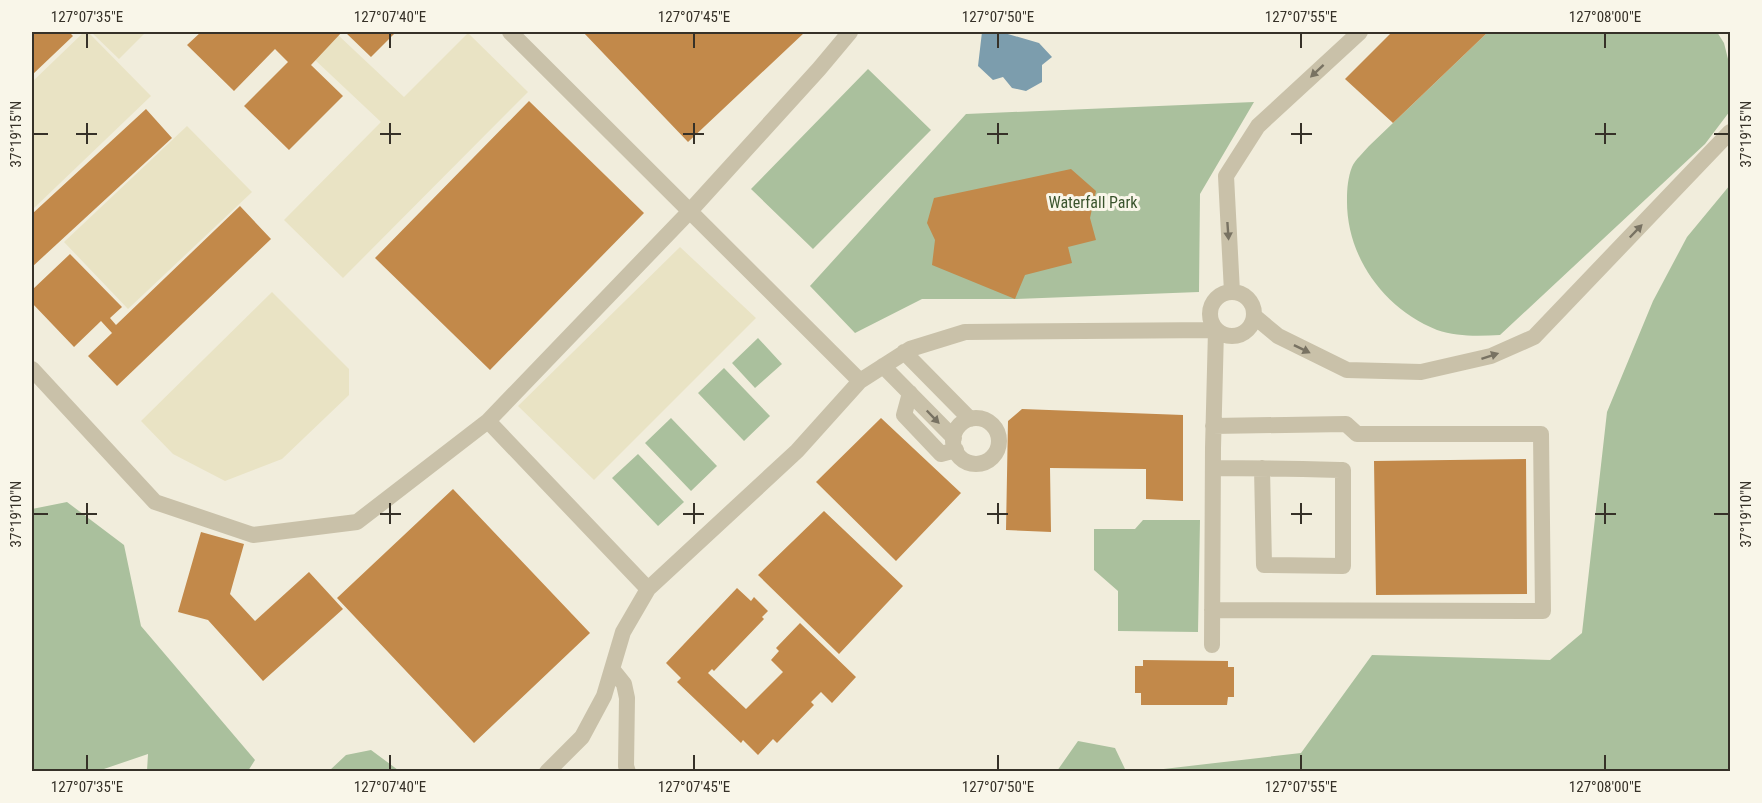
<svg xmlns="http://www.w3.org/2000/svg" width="1762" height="803" font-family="'Roboto Condensed',sans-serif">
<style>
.green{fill:#aac09d}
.plaza{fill:#e9e3c4}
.water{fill:#7c9dad}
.building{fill:#c2894a}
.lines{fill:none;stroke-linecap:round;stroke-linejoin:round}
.minor{stroke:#c9c1a9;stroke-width:16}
.oneway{fill:#787262}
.ticks{fill:none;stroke:#363128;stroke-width:2}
.labels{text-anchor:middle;stroke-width:6;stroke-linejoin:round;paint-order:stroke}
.park-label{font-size:16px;fill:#3a542d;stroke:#f9f6e9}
.neatline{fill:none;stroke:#363128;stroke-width:2}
.ticks-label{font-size:15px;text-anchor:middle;fill:#363128}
</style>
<rect width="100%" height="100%" fill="#f1eddc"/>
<path class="green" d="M 1488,32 L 1717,32 L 1724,43 L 1730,67 L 1730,111 L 1705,144 L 1500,335 C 1480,336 1457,337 1437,330 C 1383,308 1346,256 1347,199 C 1347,189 1348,177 1352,167 C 1355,160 1364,152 1369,146 Z
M 868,69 L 931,130 L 813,249 L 751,189 Z
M 1254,102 L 1200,194 L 1199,292 L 1015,299 L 922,299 L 855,333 L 810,286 L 966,114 Z
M 1730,185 L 1730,771 L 1057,771 L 1078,741 L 1115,748 L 1125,769 L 1155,770 L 1301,753 L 1372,655 L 1550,660 L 1582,633 L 1607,412 L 1653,301 L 1687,237 Z
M 758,338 L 782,364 L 755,388 L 732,363 Z
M 724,368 L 770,416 L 744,441 L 698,393 Z
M 671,418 L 717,466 L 691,491 L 645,443 Z
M 638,454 L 684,502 L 658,526 L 612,478 Z
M 67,502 L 124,545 L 141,626 L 255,760 L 248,771 L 147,771 L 148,754 L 98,771 L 32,771 L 32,509 Z
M 1143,520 L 1200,520 L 1198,632 L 1118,631 L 1118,591 L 1094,570 L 1094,529 L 1135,529 Z
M 371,750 L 398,770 L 397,771 L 329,771 L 346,755 Z"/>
<path class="plaza" d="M 84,32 L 88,32 L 151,96 L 33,209 L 32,82 Z
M 91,32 L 146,32 L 119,59 Z
M 468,33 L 528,92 L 343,278 L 284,220 L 381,122 L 314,59 L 338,35 L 404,97 Z
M 187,126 L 252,192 L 128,309 L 64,242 Z
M 680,247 L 756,318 L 594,480 L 518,406 Z
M 272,292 L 349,369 L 349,395 L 282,459 L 225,481 L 173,454 L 141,421 Z"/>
<path class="water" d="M 982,32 L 1001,32 L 1039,43 L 1052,57 L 1042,65 L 1042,82 L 1026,91 L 1012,88 L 1003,77 L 993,80 L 978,66 Z"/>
<path class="building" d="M 32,32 L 69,32 L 73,36 L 32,75 Z
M 201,32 L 342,32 L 311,65 L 343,96 L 289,150 L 244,106 L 288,62 L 275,49 L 234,91 L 187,45 Z
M 345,32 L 396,32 L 371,57 Z
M 583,32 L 805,32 L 688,142 Z
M 1392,32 L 1488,32 L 1393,123 L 1345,79 Z
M 529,101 L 644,213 L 490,370 L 375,258 Z
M 146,109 L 172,138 L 32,267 L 32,214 Z
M 1071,169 L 1096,191 L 1090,218 L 1096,240 L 1068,247 L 1072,263 L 1025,275 L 1015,299 L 932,265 L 935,240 L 927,223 L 934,198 Z
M 240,206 L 271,239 L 117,386 L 88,356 L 112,333 L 101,321 L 74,347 L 32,303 L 32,290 L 70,254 L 122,307 L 110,318 L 116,325 Z
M 1022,409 L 1183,415 L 1183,501 L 1146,499 L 1146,469 L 1050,468 L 1051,532 L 1006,530 L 1008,421 Z
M 881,418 L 961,493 L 896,561 L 816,482 Z
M 1526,459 L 1527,594 L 1376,595 L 1374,461 Z
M 453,489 L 590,633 L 474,743 L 337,598 Z
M 824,511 L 903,586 L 839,654 L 758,575 Z
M 201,532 L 244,544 L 230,594 L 255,621 L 309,572 L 343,609 L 263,681 L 208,620 L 178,612 Z
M 737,588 L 751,601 L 754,597 L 768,611 L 762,617 L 764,619 L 714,671 L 712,669 L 708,673 L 746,709 L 783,672 L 771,660 L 779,651 L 776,648 L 800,623 L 856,677 L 832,703 L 821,692 L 811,702 L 814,705 L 777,743 L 773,739 L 758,755 L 743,740 L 741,743 L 677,682 L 681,678 L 666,663 Z
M 1143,660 L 1228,661 L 1228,667 L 1234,667 L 1234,697 L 1228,697 L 1227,705 L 1141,705 L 1141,693 L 1135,693 L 1135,666 L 1143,666 Z"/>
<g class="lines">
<path class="minor" d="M 510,32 L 860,381
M1210 314a22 22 0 1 1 44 0a22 22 0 1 1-44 0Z
M 1232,292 L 1226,176 L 1258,126 L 1360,32
M 1254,316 L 1278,336 L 1347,370 L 1421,372 L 1491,356 L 1534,337 L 1730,132
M 904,352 L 970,419
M 883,366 L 954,438
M 32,369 L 155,502 L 253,535 L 357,522 L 488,421 L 690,211 L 819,69 L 850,32
M 910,393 L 904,415 L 941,454 L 956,450
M953 441a23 23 0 1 1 46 0a23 23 0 1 1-46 0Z
M 488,421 L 648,589
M 1213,468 C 1256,468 1299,469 1343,470 L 1343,566 L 1264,565 L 1262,468
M 1212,610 L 1543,611 L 1541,434 L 1357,434 L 1346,424 L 1213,426
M 612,669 L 624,684 L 627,698 L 626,766 L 628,772
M 547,772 L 582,737 L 604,696 L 623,632 L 648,589 L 797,451 L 860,381 L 910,349 L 965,332 L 1216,330 L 1213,448 L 1212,645"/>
</g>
<defs><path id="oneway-solid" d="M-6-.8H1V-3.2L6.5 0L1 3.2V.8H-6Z" transform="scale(1.5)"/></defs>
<g class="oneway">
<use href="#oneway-solid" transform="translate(1317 71) rotate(137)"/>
<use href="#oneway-solid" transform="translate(1228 231) rotate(86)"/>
<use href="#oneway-solid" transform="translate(1636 231) rotate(-46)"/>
<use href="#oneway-solid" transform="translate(1302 349) rotate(26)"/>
<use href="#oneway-solid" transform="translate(1490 356) rotate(-18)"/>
<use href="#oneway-solid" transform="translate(933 417) rotate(46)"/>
</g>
<path class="ticks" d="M 87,33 L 87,48M 390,33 L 390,48M 694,33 L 694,48M 998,33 L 998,48M 1301,33 L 1301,48M 1605,33 L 1605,48M 87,123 L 87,144M 390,123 L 390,144M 694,123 L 694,144M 998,123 L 998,144M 1301,123 L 1301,144M 1605,123 L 1605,144M 33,134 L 48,134M 76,134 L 97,134M 380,134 L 401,134M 683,134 L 704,134M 987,134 L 1008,134M 1291,134 L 1312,134M 1595,134 L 1616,134M 1714,134 L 1729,134M 87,503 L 87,524M 390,503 L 390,524M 694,503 L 694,524M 998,503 L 998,524M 1301,503 L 1301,524M 1605,503 L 1605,524M 33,514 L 48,514M 76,514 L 97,514M 380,514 L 401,514M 683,514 L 704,514M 987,514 L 1008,514M 1291,514 L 1312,514M 1595,514 L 1616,514M 1714,514 L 1729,514M 87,755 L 87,770M 390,755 L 390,770M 694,755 L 694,770M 998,755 L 998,770M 1301,755 L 1301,770M 1605,755 L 1605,770"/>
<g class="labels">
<g class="park-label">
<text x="1093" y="208">Waterfall Park</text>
</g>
</g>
<rect width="1762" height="803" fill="none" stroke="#f9f6e9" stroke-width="66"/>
<rect x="33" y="33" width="1696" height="737" class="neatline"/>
<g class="ticks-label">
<text x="87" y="22">127°07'35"E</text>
<text x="390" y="22">127°07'40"E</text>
<text x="694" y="22">127°07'45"E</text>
<text x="998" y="22">127°07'50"E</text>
<text x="1301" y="22">127°07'55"E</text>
<text x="1605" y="22">127°08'00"E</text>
<text transform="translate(16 134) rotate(-90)" y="5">37°19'15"N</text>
<text transform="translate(1746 134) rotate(-90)" y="5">37°19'15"N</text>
<text transform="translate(16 514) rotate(-90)" y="5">37°19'10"N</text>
<text transform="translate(1746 514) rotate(-90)" y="5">37°19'10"N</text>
<text x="87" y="792">127°07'35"E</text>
<text x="390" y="792">127°07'40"E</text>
<text x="694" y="792">127°07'45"E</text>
<text x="998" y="792">127°07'50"E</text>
<text x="1301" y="792">127°07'55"E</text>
<text x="1605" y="792">127°08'00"E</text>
</g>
</svg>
